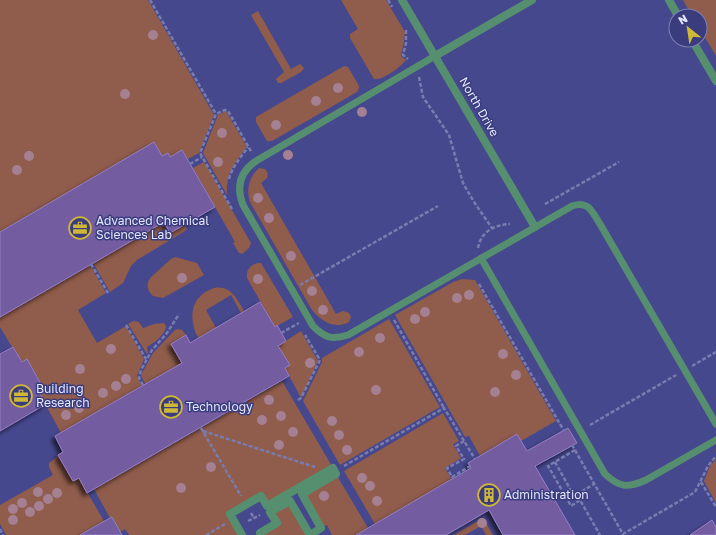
<svg xmlns="http://www.w3.org/2000/svg" width="716" height="535" font-family="'Golos Text',sans-serif">
<style>
.built{fill:#46488e;fill-rule:evenodd}
.green{fill:#905c4b}
.building{fill:#735ba0;stroke:#967ec6;filter:url(#shadow)}
.lines{fill:none;stroke-linecap:round;stroke-linejoin:round}
.path{stroke:#797cae;stroke-width:2.5;stroke-dasharray:4 2;stroke-linecap:butt}
.lane{stroke:#568f6f;stroke-width:7}
.street{stroke:#568f6f;stroke-width:8}
.tree{fill:#a58092}
.labels{text-anchor:middle;stroke-width:3;stroke-linejoin:round;paint-order:stroke}
.street-label{font-size:12px;fill:#e3e7ff;stroke:#3a3c7e}
.poi-label{font-size:12px;fill:#e3e7ff;stroke:#3a3c7e;text-anchor:start}
</style>
<defs>
<filter id="shadow"><feDropShadow dx="-3.5" dy="3.5" stdDeviation="2" flood-color="#0009"/></filter>
</defs>
<rect width="100%" height="100%" fill="#3a3c7e"/>
<path class="built" d="M 0,0 L 716,0 L 716,535 L 0,535 ZM 676,16 L 700,16 L 700,40 L 676,40 Z"/>
<path class="green" d="M 0,0 L 148,0 L 214,115 L 199,153 L 188,159 L 182,151 L 170,157 L 168,153 L 162,156 L 154,143 L 0,232 Z
M 341,0 L 386,0 L 405,32 L 404,41 L 401,56 L 406,60 C 401,67 382,81 374,79 L 350,38 L 350,34 L 358,29 Z
M 683,0 L 716,0 L 716,56 L 700,29 L 700,16 L 692,16 Z
M 258,11 L 291,69 L 300,64 L 304,68 L 301,72 L 281,83 L 278,83 L 276,79 L 284,72 L 251,15 Z
M 344,66 L 348,67 L 359,86 L 359,88 L 357,92 L 272,141 L 267,141 L 256,122 L 256,117 Z
M 226,111 L 247,147 C 234,164 226,173 227,195 L 203,153 L 218,115 Z
M 204,162 L 251,243 L 249,248 L 242,254 L 239,253 L 233,243 L 235,242 L 193,168 Z
M 259,168 L 265,169 L 268,173 L 267,178 L 261,183 L 336,314 L 343,311 L 349,313 L 351,317 L 349,322 C 335,330 321,321 312,310 L 250,202 C 246,190 249,177 259,168 Z
M 164,222 L 185,224 L 187,229 L 185,231 L 137,260 L 131,266 L 123,283 L 110,292 L 93,263 Z
M 175,257 L 197,263 L 204,275 L 163,298 L 153,296 C 147,290 146,285 150,278 L 171,259 Z
M 258,263 L 261,263 L 293,317 L 277,326 L 275,327 L 247,278 C 246,270 250,265 258,263 Z
M 90,265 L 106,293 L 78,310 L 97,343 L 126,326 L 144,359 L 137,376 L 142,386 L 61,433 L 37,389 L 42,385 L 27,360 L 22,362 L 13,347 L 12,347 L 0,327 L 0,317 Z
M 462,279 L 475,280 L 556,421 L 521,441 L 517,434 L 480,456 L 469,436 L 465,437 L 395,315 L 453,282 Z
M 214,288 C 231,285 237,299 244,311 L 241,313 L 231,295 L 206,310 L 216,328 L 198,338 C 188,318 190,296 214,288 Z
M 389,319 L 440,407 L 340,465 L 303,401 L 322,362 L 322,358 Z
M 133,321 L 139,322 L 143,328 L 154,324 L 164,323 L 166,326 C 165,335 155,342 147,347 L 148,353 L 147,354 L 128,324 Z
M 178,329 L 182,330 L 186,335 L 171,344 L 182,363 L 145,384 L 141,375 L 153,353 L 175,330 Z
M 301,331 L 318,361 L 301,398 L 285,368 L 290,365 L 278,346 Z
M 282,381 L 333,468 L 267,506 L 261,496 L 230,513 L 242,535 L 129,535 L 125,529 L 120,532 L 112,517 L 110,518 L 94,489 Z
M 443,413 L 459,441 L 453,444 L 461,458 L 445,468 L 452,480 L 375,524 L 344,471 Z
M 58,456 L 73,481 L 79,478 L 104,521 L 80,535 L 6,535 L 0,524 L 0,505 L 53,475 L 49,467 L 49,463 Z
M 716,459 L 716,503 L 704,481 L 710,466 Z
M 336,474 L 368,528 L 356,535 L 332,535 L 327,525 L 321,528 L 302,494 Z
M 290,501 L 310,535 L 261,535 L 277,523 L 270,512 Z
M 483,518 L 493,535 L 486,535 L 481,526 L 465,535 L 454,535 Z"/>
<path class="building" d="M 154,142 L 162,156 L 168,153 L 170,157 L 182,150 L 215,207 L 170,233 L 164,222 L 0,317 L 0,232 Z
M 260,302 L 275,327 L 277,325 L 286,341 L 278,346 L 290,365 L 285,368 L 289,376 L 87,493 L 79,478 L 73,481 L 58,455 L 63,452 L 55,436 L 182,363 L 171,344 L 186,335 L 190,343 Z
M 13,347 L 22,362 L 27,359 L 42,386 L 37,389 L 46,404 L 0,431 L 0,354 Z
M 568,428 L 577,443 L 535,466 L 575,535 L 503,535 L 489,510 L 446,535 L 356,535 L 471,468 L 468,463 L 517,434 L 527,451 Z
M 112,517 L 122,535 L 80,535 L 110,518 Z
M 712,520 L 716,527 L 716,535 L 690,535 Z"/>
<g class="lines">
<path class="path" d="M 150,0 L 216,114
M 388,0 L 392,7
M 406,30 L 406,43 L 403,55 L 408,59
M 419,77 L 423,97 L 449,135 L 463,183 L 474,202 L 492,228
M 190,164 L 202,157
M 229,179 C 232,167 241,157 248,147
M 545,204 L 619,162
M 232,209 L 200,153 L 216,114 L 225,110 L 228,111 L 252,153
M 478,248 C 481,231 495,225 510,224
M 91,264 L 108,293
M 479,284 L 564,431
M 300,285 L 438,206
M 394,320 L 444,408
M 126,325 L 146,359
M 281,333 L 299,323
M 692,366 L 716,352
M 143,385 L 139,378 L 141,370 L 152,350 L 167,333 L 179,314
M 298,400 L 301,398 L 320,360 L 305,335
M 590,425 L 676,375
M 201,428 L 241,496
M 203,431 L 315,467
M 464,441 L 456,446 L 464,459 L 447,468 L 452,477 L 470,466
M 572,445 L 623,534 L 695,492 L 708,466 L 716,456
M 575,450 L 548,466 L 571,506 L 580,500 L 600,535
M 555,462 L 574,496 L 594,484
M 344,466 L 444,408 L 475,459
M 701,482 L 716,507
M 251,513 L 254,518
M 248,521 L 260,515
M 0,529 L 3,535
M 206,535 L 225,524"/>
<path class="lane" d="M 435,56 L 256,161 C 240,172 236,187 243,205 L 313,326 C 325,338 332,340 348,335 L 572,206 C 589,200 592,212 600,224 L 716,424
M 481,258 L 605,474 C 620,488 628,488 646,480 L 716,440"/>
<path class="street" d="M 402,0 L 535,227
M 669,0 L 678,16
M 692,40 L 716,81
M 435,56 L 532,0
M 242,535 L 230,514 L 261,496 L 267,506 L 333,468 L 336,474 L 302,494 L 321,528 L 310,535 L 290,501 L 270,512 L 277,523 L 260,533 L 261,535"/>
</g>
<g class="tree">
<circle cx="153" cy="35" r="5"/>
<circle cx="338" cy="88" r="5"/>
<circle cx="125" cy="94" r="5"/>
<circle cx="316" cy="101" r="5"/>
<circle cx="362" cy="112" r="5"/>
<circle cx="276" cy="125" r="5"/>
<circle cx="222" cy="133" r="5"/>
<circle cx="288" cy="155" r="5"/>
<circle cx="29" cy="156" r="5"/>
<circle cx="218" cy="162" r="5"/>
<circle cx="17" cy="170" r="5"/>
<circle cx="258" cy="198" r="5"/>
<circle cx="269" cy="218" r="5"/>
<circle cx="291" cy="256" r="5"/>
<circle cx="182" cy="278" r="5"/>
<circle cx="258" cy="279" r="5"/>
<circle cx="312" cy="291" r="5"/>
<circle cx="469" cy="295" r="5"/>
<circle cx="457" cy="298" r="5"/>
<circle cx="323" cy="310" r="5"/>
<circle cx="425" cy="312" r="5"/>
<circle cx="415" cy="319" r="5"/>
<circle cx="380" cy="338" r="5"/>
<circle cx="111" cy="349" r="5"/>
<circle cx="359" cy="352" r="5"/>
<circle cx="503" cy="354" r="5"/>
<circle cx="310" cy="363" r="5"/>
<circle cx="80" cy="369" r="5"/>
<circle cx="516" cy="375" r="5"/>
<circle cx="126" cy="379" r="5"/>
<circle cx="116" cy="386" r="5"/>
<circle cx="376" cy="390" r="5"/>
<circle cx="495" cy="392" r="5"/>
<circle cx="103" cy="393" r="5"/>
<circle cx="269" cy="400" r="5"/>
<circle cx="79" cy="408" r="5"/>
<circle cx="66" cy="415" r="5"/>
<circle cx="281" cy="416" r="5"/>
<circle cx="262" cy="420" r="5"/>
<circle cx="332" cy="421" r="5"/>
<circle cx="293" cy="432" r="5"/>
<circle cx="339" cy="435" r="5"/>
<circle cx="279" cy="445" r="5"/>
<circle cx="347" cy="450" r="5"/>
<circle cx="211" cy="467" r="5"/>
<circle cx="362" cy="478" r="5"/>
<circle cx="370" cy="486" r="5"/>
<circle cx="181" cy="488" r="5"/>
<circle cx="38" cy="492" r="5"/>
<circle cx="57" cy="493" r="5"/>
<circle cx="324" cy="496" r="5"/>
<circle cx="48" cy="499" r="5"/>
<circle cx="377" cy="501" r="5"/>
<circle cx="22" cy="503" r="5"/>
<circle cx="39" cy="506" r="5"/>
<circle cx="13" cy="509" r="5"/>
<circle cx="30" cy="512" r="5"/>
<circle cx="13" cy="520" r="5"/>
<circle cx="482" cy="523" r="5"/>
</g>
<defs>
<g id="office-ring" transform="scale(1.15)"><circle r="9.5" fill="#3a3c7e" stroke="#cfb837" stroke-width="1.5"/><path d="M-6-3h4V-5.5h4V-3h4V5H-6ZM-1-4.5V-3h2v-1.5ZM-6 0V1H6V0Z" fill="#cfb837"/></g>
<g id="building-ring" transform="scale(1.15)"><circle r="9.5" fill="#3a3c7e" stroke="#cfb837" stroke-width="1.5"/><path d="M-4-6H4V6H1V3H-1V6H-4ZM-2.5-4.3h1.7v1.8h-1.7ZM.8-4.3h1.7v1.8H.8ZM-2.5-1h1.7V.8h-1.7ZM.8-1h1.7V.8H.8Z" fill="#cfb837"/></g>
</defs>
<g fill-rule="evenodd">
<use href="#office-ring" x="80" y="228"/>
<use href="#office-ring" x="21" y="396"/>
<use href="#office-ring" x="171" y="407"/>
<use href="#building-ring" x="489" y="495"/>
</g>
<g class="labels">
<g class="street-label">
<text transform="translate(479 107) rotate(60)" y="4">North Drive</text>
</g>
<g class="poi-label">
<text x="96" y="225">Advanced Chemical<tspan x="96" dy="14">Sciences Lab</tspan></text>
<text x="36" y="393">Building<tspan x="36" dy="14">Research</tspan></text>
<text x="186" y="411">Technology</text>
<text x="504" y="499">Administration</text>
</g>
</g>
<g transform="translate(688 28) rotate(330)"><circle r="19" fill="#3a3c7e" stroke="#7e80b2"/>
<path d="M0-3L7 15L0 10L-7 15Z" fill="#cfb837"/>
<text y="-6" font-size="11" font-weight="bold" text-anchor="middle" fill="#e3e7ff">N</text>
</g>
</svg>
